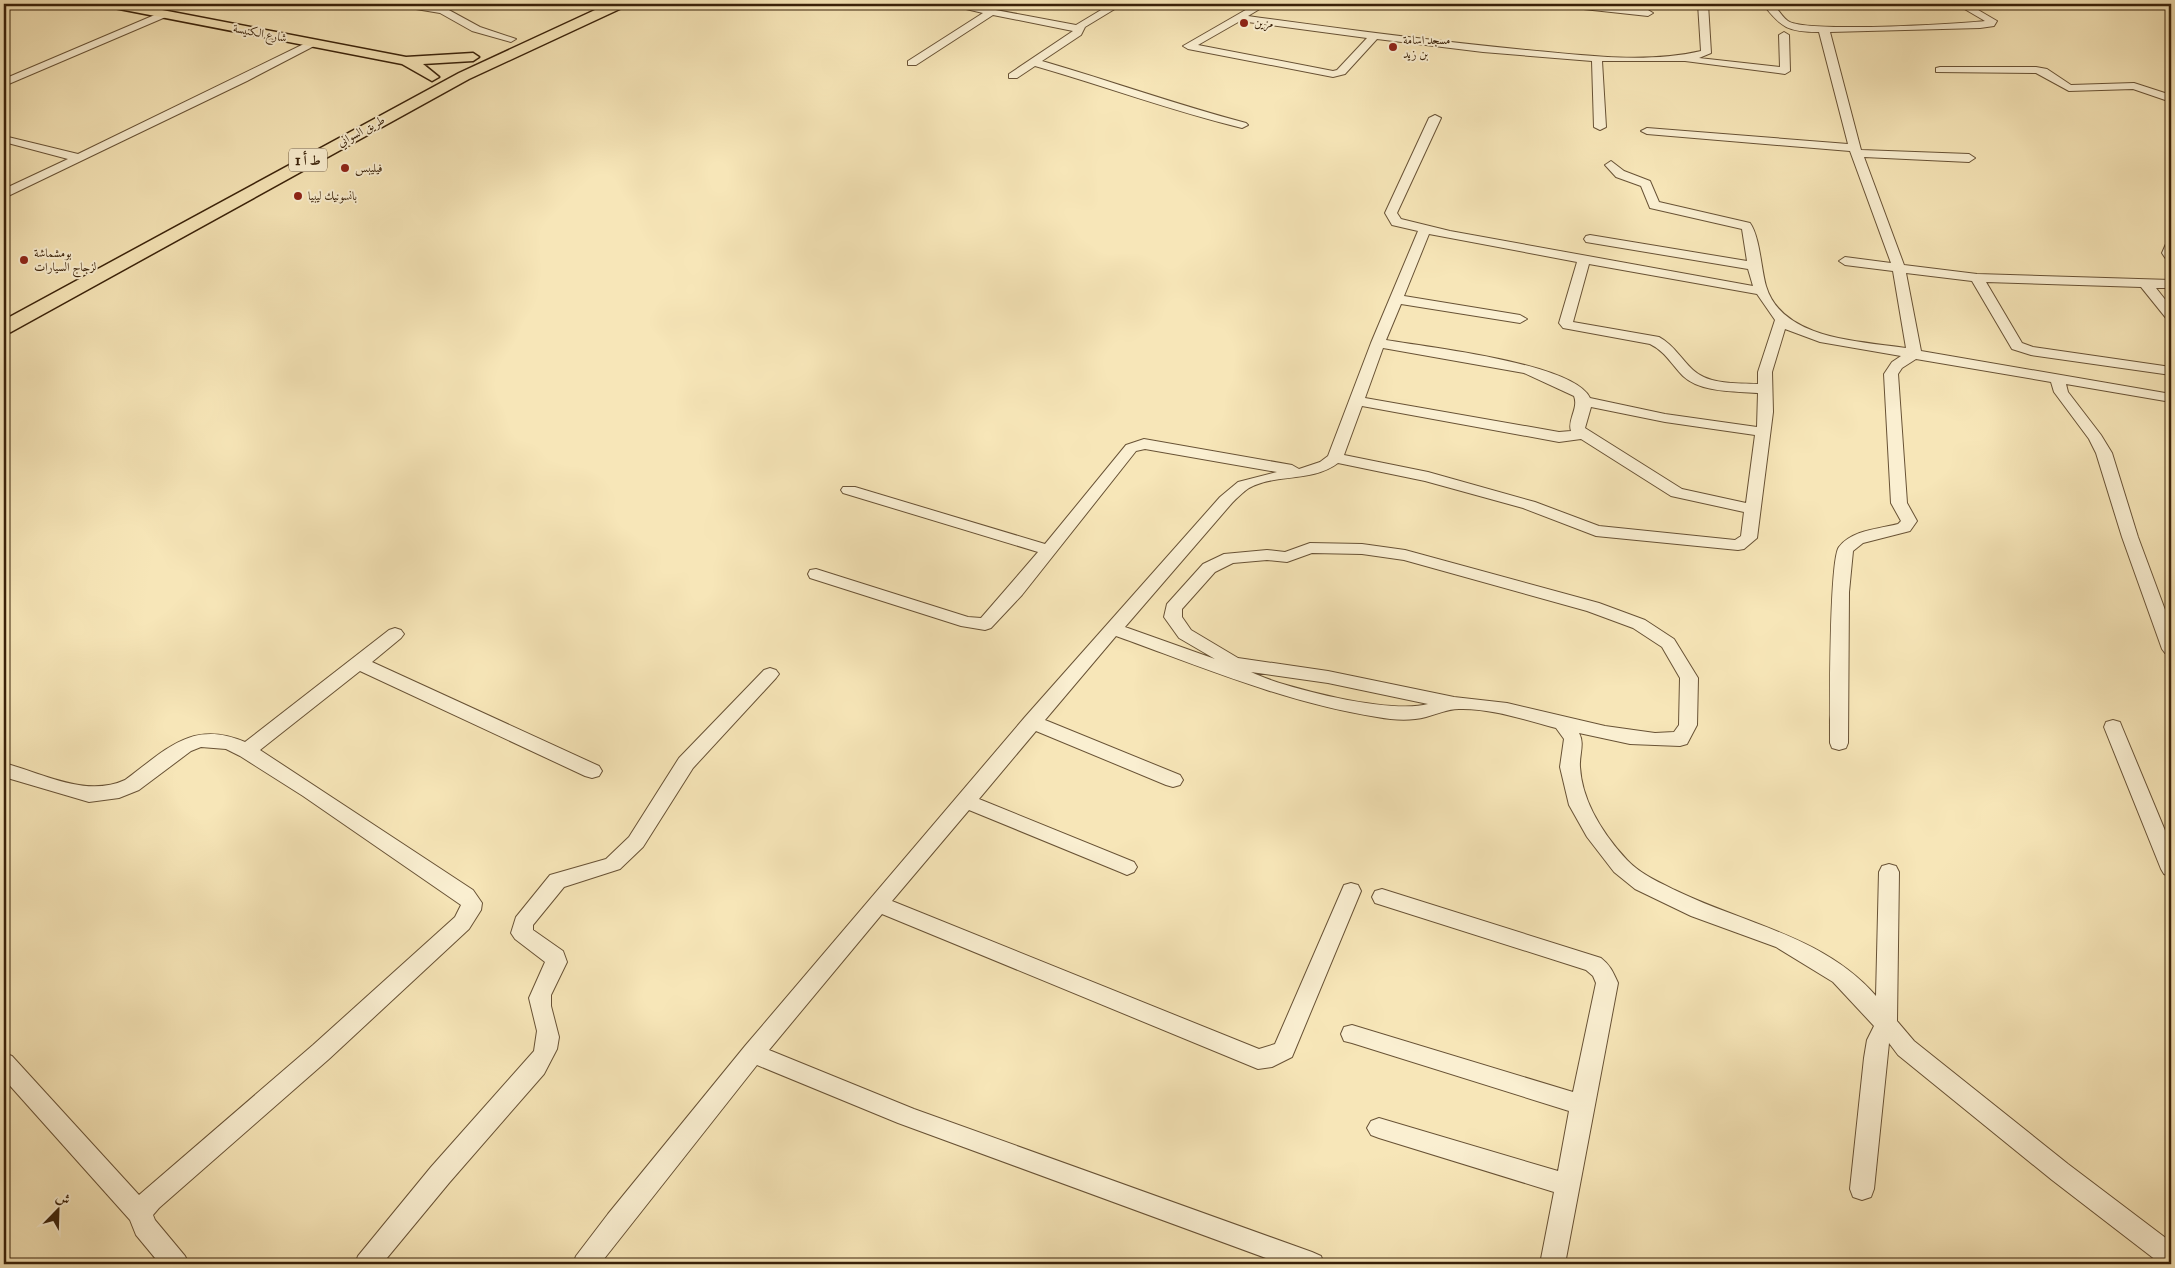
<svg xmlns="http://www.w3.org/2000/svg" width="2175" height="1268" font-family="'IM FELL Great Primer',Amiri,serif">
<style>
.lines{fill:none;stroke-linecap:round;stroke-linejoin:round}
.minor-casing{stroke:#685235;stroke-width:2}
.major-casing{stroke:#392109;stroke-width:3}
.highway-casing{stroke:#392109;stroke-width:3}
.minor{fill:#faefd1;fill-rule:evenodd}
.major{fill:#f7e6b8;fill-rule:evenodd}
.highway{fill:#f7e6b8;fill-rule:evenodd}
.poi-dot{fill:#8f2418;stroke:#faefd1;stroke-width:2}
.labels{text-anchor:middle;stroke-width:4;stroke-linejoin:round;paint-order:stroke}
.far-poi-label{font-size:12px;fill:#392109;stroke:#faefd1;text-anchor:start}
.far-street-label{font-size:12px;fill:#392109;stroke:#faefd1}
.shield{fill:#faefd1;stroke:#735f45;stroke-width:1}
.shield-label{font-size:14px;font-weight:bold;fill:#392109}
</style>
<rect width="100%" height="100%" fill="#f7e6b8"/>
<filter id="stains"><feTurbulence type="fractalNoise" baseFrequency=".004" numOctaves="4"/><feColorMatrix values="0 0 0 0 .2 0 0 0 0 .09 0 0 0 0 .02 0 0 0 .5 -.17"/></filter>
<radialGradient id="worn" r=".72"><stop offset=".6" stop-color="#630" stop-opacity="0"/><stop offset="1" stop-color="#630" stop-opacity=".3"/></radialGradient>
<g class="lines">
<g class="minor-casing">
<path id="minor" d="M 399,4 L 419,4 L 447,9 L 480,27 L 516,39 L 511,42 L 472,31 L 440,13 L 404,7 Z
M 945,4 L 964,4 L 1076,25 L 1111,4 L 1123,4 L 1085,27 L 1081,35 L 1042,61 C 1111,81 1177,105 1246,123 L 1248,125 L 1242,128 C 1172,111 1105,86 1035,66 L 1017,78 L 1009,78 L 1009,74 L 1073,31 L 993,15 L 916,65 L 908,65 L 908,61 L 983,13 Z
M 1256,4 L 1268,4 L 1248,16 C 1341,29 1433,41 1527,50 C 1583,55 1645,64 1701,51 L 1698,4 L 1708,4 L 1711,53 L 1699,58 L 1780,67 L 1779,35 L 1784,32 L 1789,35 L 1790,71 L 1785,74 L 1685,61 L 1602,61 L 1606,127 L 1600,130 L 1594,127 L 1592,61 L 1483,52 L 1377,39 L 1345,74 L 1333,77 L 1188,49 L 1183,46 ZM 1240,21 L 1367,38 L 1337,70 L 1333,71 L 1198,45 Z
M 1560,4 L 1590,4 L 1648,10 L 1653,13 L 1648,16 L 1565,7 Z
M 1763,4 L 1773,4 C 1778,9 1782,17 1788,21 C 1804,33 1958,24 1985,21 L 1956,4 L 1968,4 L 1997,21 L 1994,26 L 1980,28 L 1830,32 L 1861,150 L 1969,154 L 1975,158 L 1969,162 L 1864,157 L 1904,265 L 1977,274 L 2171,280 L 2171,288 L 2156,288 L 2171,307 L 2171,319 L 2166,318 L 2141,287 L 1986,282 L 2022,343 L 2033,347 L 2171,367 L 2171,375 L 2031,355 L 2012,349 L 1972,281 L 1906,273 L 1921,351 L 2171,394 L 2171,402 L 2066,384 L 2068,392 L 2101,435 L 2112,453 L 2138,537 L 2171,626 L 2171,655 L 2165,653 L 2162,649 L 2122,537 L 2096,453 L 2089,439 L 2054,392 L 2051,382 L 1916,359 L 1902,368 L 1898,374 L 1907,503 L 1917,521 L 1910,531 L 1863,543 L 1853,551 L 1849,592 L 1848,743 L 1846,748 L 1839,750 L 1832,748 L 1830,743 C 1830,716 1829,559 1839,547 C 1852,530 1878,529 1898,524 L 1901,521 L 1891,503 L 1884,374 L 1892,362 L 1901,356 L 1820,342 L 1785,329 L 1772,372 L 1773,412 L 1757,538 L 1744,549 L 1738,550 L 1596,536 L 1523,508 L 1425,481 L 1338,463 C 1311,483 1277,473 1249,488 C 1243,492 1237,498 1232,503 L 1125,627 L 1215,659 L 1179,638 L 1164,617 L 1167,604 L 1203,564 L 1224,554 L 1267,550 L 1285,552 L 1310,543 L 1362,544 L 1405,550 L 1599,603 L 1645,620 L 1674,639 L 1698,678 L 1697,725 L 1687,744 L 1680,746 L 1630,744 L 1579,733 C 1585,744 1579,755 1580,767 C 1582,802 1604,835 1627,860 C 1641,875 1661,883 1679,892 C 1746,924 1825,937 1876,996 L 1879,872 L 1882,866 L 1889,864 L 1896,866 L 1899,872 L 1897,1021 L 1914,1041 L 2068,1164 L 2171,1242 L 2171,1264 L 2161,1264 L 2052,1180 L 1898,1055 L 1889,1043 L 1874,1189 L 1871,1197 L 1862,1200 L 1853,1197 L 1850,1189 L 1864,1058 L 1867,1040 L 1874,1026 L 1833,982 L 1776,947 L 1691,916 L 1635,889 L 1614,872 L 1587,837 L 1569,805 L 1560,767 L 1564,739 L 1556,728 C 1526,720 1491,708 1459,709 C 1448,709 1437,714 1426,717 C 1411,721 1393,720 1377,717 C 1287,703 1202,667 1116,636 L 1045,720 L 1180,775 L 1183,780 L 1180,785 L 1173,787 L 1166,785 L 1036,731 L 979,799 L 1134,862 L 1137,867 L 1134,872 L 1127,875 L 1120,872 L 969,810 L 892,901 L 1259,1049 L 1275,1044 L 1344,885 L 1351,883 L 1358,885 L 1361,891 L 1292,1057 L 1272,1067 L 1258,1069 L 882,914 L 769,1050 L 914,1109 L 1312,1252 L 1321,1256 L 1324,1264 L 1282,1264 L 898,1123 L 757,1065 L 600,1264 L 573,1264 L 576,1256 L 608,1214 L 745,1046 L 1025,717 L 1220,497 L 1238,482 L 1277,472 L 1145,449 L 1136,451 L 1022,595 L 991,628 L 985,630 L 961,626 L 810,578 L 808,574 L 810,570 L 816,569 L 968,617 L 981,618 L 1038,552 L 843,493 L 841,490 L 843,487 L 855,487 L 1045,544 L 1126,445 L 1144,439 L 1292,465 L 1299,469 L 1320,462 L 1328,456 L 1371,343 L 1418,231 L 1392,225 L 1385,213 L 1429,118 L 1435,115 L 1441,118 L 1397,213 L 1401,219 L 1450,231 L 1753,286 L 1748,269 L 1586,242 L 1584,239 L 1586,236 L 1590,235 L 1747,261 L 1742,229 L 1650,208 L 1641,186 L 1616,177 L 1605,165 L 1611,161 L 1624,171 L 1650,181 L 1659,202 L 1750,223 C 1760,237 1761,269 1766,286 C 1782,340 1861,341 1906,348 L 1893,271 L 1845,265 L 1839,261 L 1845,257 L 1891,263 L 1850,151 L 1647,134 L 1641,131 L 1647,128 L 1848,144 L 1819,32 C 1789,32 1781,28 1763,4 ZM 1429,234 L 1577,262 L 1559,323 L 1563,328 L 1650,344 C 1665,351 1672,365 1683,376 C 1701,393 1735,391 1758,393 L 1757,427 L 1665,414 L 1590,398 C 1574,363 1425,347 1386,340 L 1401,304 L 1520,323 L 1527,319 L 1520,315 L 1404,296 ZM 1589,264 L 1757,294 L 1775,320 L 1758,372 L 1758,384 C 1738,383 1709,385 1693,370 C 1681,359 1674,345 1659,337 L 1573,322 ZM 1383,348 L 1524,373 L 1574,396 C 1579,408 1567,420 1571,431 L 1559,432 L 1365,398 ZM 1362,406 L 1559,442 L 1581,439 L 1671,496 L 1744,512 L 1741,536 L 1735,540 L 1599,526 L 1535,502 L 1428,472 L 1344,455 ZM 1591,407 L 1665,422 L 1755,435 L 1746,503 L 1682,489 L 1585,428 ZM 1312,553 L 1362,554 L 1404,560 L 1587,611 L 1633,628 L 1662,647 L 1680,678 L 1679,725 L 1674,732 L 1655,733 L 1605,726 L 1507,703 L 1454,697 L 1328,671 L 1238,658 L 1191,630 L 1182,617 L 1182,609 L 1215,572 L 1233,563 L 1267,560 L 1287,562 ZM 1251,672 L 1328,683 L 1428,704 C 1391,714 1286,689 1251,672 Z
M 164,11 L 168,12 L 168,16 L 4,86 L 4,79 Z
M 312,40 L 316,41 L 316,45 L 247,81 L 4,198 L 4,189 L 68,159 L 4,142 L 4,136 L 78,154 Z
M 1940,67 L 2036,67 L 2047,69 L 2071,85 L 2134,83 L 2171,95 L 2171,102 L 2133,89 L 2069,91 L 2036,73 L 1936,72 L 1936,68 Z
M 2171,243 L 2171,260 L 2166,259 L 2162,253 L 2166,244 Z
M 395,628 L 401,630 L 404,634 L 401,638 L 372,662 L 599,766 L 602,771 L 599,776 L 592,778 L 585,776 L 360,671 L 260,750 L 473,890 L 482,903 L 481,910 L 469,929 L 329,1059 L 159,1208 L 153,1215 L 155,1220 L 185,1256 L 189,1264 L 160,1264 L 136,1235 L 130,1220 L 4,1079 L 4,1053 L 12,1056 L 139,1195 L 313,1045 L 455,917 L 461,905 L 303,796 L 240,756 L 226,749 L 201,747 L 191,751 L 139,790 L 119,798 L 89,802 L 4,777 L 4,763 C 42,773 86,798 125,780 C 166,750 192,719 245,742 L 389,630 Z
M 770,668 L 776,670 L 779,674 L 776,678 L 693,768 L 643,847 L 620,869 L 564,887 L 533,925 L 533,930 L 563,951 L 567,962 L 551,995 L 551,1006 L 559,1037 L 557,1049 L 544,1074 L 449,1183 L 382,1264 L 355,1264 L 358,1256 L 431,1167 L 534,1051 L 537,1031 L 529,998 L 545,962 L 515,939 L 511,933 L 516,917 L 550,875 L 606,859 L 629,837 L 679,758 L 764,670 Z
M 2113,720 L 2120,722 L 2122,727 L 2171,845 L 2171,877 L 2164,874 L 2161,869 L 2104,727 L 2106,722 Z
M 1382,889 L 1601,958 C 1610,965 1613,972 1618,983 L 1565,1264 L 1540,1264 L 1554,1192 L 1379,1138 L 1371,1135 L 1367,1128 L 1371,1121 L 1379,1118 L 1558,1171 L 1569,1111 L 1352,1043 L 1344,1041 L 1341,1034 L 1344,1027 L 1352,1025 L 1573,1092 L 1596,983 L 1593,976 L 1586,970 L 1375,903 L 1372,897 L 1375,891 Z"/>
</g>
<g class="major-casing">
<path id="major" d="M 108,4 L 131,4 L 406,57 L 473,53 L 479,57 L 473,61 L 423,64 L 439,77 L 432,81 L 402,64 L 114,8 Z"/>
</g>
<g class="highway-casing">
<path id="highway" d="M 608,4 L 626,4 L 624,7 L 469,79 L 11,332 L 4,334 L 4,320 L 459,73 Z"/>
</g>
<use href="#minor" class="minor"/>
<use href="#major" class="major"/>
<use href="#highway" class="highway"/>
</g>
<g class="poi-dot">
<circle cx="1244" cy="23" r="5"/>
<circle cx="1393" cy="47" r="5"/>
<circle cx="345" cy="168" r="5"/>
<circle cx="298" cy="196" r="5"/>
<circle cx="24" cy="260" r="5"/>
</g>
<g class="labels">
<g class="far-poi-label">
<text x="1254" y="27">مزين</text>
<text x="1403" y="44">مسجد اسامة<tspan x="1403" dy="14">بن زيد</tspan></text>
<text x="355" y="172">فيليبس</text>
<text x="308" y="200">بانسونيك ليبيا</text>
<text x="34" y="257">بومشماشة<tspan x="34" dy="14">لزجاج السيارات</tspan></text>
</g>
<g class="far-street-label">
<text transform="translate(260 33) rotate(11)" y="4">شارع الكنيسة</text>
<text transform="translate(361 131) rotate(-28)" y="4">طريق السواني</text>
</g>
<rect class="shield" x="289" y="148.5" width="38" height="23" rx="4"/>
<g class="shield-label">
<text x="308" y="165">ط أ 1</text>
</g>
</g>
<rect width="2175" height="1268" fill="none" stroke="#f7e6b8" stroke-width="20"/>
<rect x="5" y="5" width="2165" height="1258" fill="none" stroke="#392109" stroke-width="2.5"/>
<rect x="10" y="10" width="2155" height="1248" fill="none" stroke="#392109"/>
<g transform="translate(58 1210) rotate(23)" stroke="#faefd1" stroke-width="4" paint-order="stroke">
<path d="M0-4L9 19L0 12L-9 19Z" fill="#392109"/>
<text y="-8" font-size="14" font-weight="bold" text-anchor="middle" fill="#392109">ش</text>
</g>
<rect width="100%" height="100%" filter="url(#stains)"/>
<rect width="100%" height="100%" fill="url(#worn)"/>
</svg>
